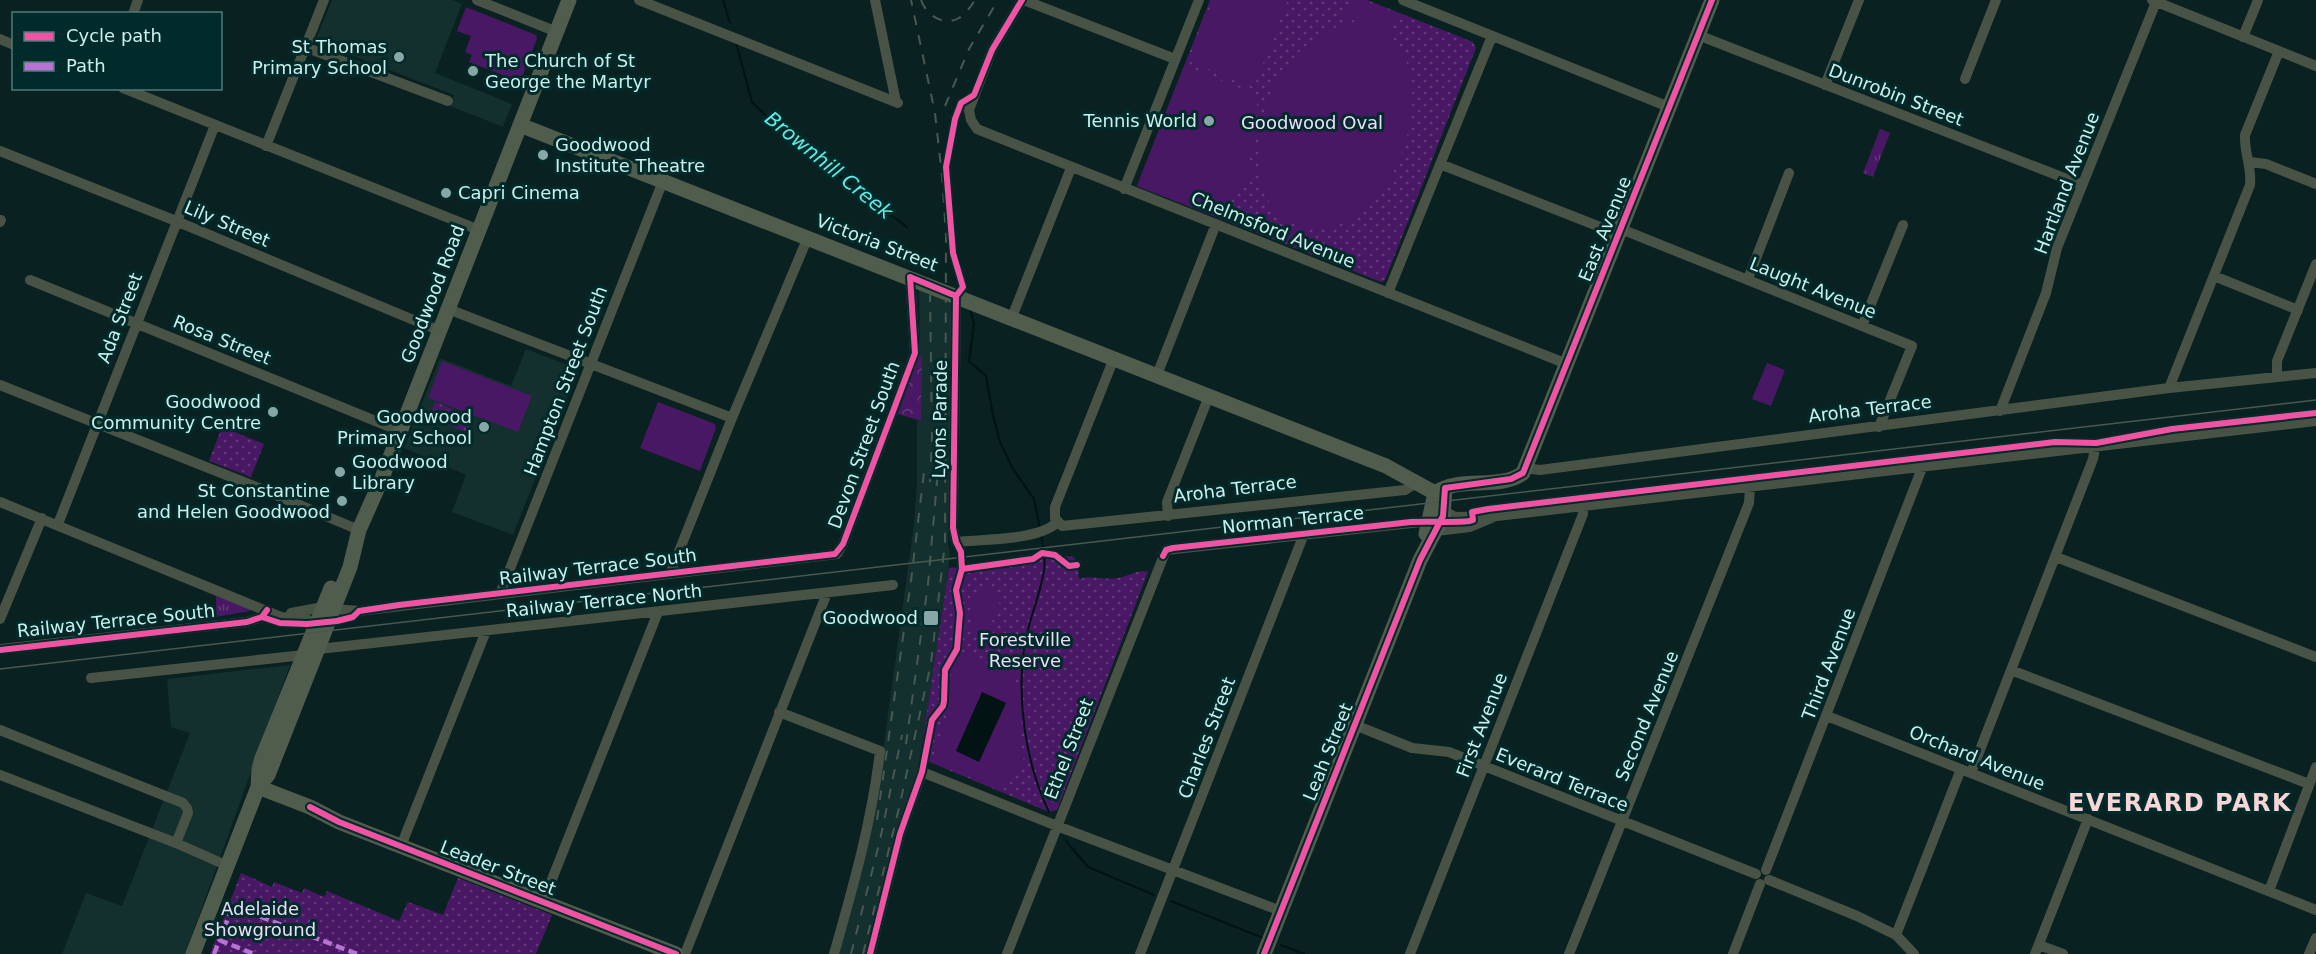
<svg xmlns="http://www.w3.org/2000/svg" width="2316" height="954" font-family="'DejaVu Sans',sans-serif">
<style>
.built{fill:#132f2e}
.grass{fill:url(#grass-tufts)}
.forest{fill:url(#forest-crowns)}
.park{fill:url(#park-dots)}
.garden{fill:#491864}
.water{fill:#011313}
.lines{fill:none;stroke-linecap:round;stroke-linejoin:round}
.stream{stroke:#011313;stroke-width:2}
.street{stroke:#485346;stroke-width:10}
.secondary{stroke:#515d4c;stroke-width:15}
.tram{stroke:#495851;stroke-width:1.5}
.rail{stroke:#495851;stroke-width:2;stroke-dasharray:10 10;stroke-linecap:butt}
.quiet{stroke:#b673d3;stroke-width:4.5;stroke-dasharray:9 4.5;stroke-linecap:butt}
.cycleway-casing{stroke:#002b2a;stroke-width:10}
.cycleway{stroke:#f153a3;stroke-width:6}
.poi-dot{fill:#87a8a6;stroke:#002b2a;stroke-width:2}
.labels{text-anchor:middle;stroke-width:6;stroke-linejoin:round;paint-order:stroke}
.poi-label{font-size:18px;fill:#caf0ee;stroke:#002b2a;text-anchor:end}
.street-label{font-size:18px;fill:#caf0ee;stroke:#002b2a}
.park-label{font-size:18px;fill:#eeddf8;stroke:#002b2a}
.water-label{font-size:20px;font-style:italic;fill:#61ebe7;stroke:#002b2a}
.district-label{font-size:24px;font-weight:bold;letter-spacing:1.5px;fill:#f8d5d7;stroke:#002b2a}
</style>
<defs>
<pattern id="grass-tufts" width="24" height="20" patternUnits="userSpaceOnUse" patternTransform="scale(1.5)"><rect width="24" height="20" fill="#491864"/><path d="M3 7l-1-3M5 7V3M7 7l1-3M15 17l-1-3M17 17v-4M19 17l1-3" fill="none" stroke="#623a7a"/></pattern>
<pattern id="forest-crowns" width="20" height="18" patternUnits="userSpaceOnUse" patternTransform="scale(1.5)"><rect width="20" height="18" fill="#491864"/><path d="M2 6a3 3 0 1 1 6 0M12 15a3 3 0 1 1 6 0" fill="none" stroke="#623a7a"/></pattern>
<pattern id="park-dots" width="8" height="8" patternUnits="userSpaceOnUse" patternTransform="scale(1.5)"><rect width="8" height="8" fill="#491864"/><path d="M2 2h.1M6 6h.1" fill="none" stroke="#623a7a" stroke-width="1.8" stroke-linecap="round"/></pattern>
</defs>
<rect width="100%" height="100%" fill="#0a2121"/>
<path class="built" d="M 332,0 L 452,0 L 462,4 L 435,73 L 512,104 L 503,127 L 450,106 L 454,95 L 315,41 Z
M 919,289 L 950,300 L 952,307 L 948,545 L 950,552 L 944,610 L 920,757 L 922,759 L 896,831 L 866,954 L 837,954 L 876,803 L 914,524 L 917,484 L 917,421 L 921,420 Z
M 526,349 L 578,369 L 513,535 L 452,512 L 466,475 L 404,448 L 440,358 L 511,386 Z
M 290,665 L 185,954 L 62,954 L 86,893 L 122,906 L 190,733 L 171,727 L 167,679 Z"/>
<path class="grass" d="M 1880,129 L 1890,133 L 1873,177 L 1863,173 Z
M 216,596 L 249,609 L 250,611 L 216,617 Z"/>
<path class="forest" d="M 919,355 L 922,357 L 921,421 L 898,414 Z"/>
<path class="park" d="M 1210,0 L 1367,0 L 1473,42 L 1476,48 L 1385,280 L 1381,282 L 1137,186 Z
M 435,402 L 472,417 L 466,432 L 429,417 Z
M 222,427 L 264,444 L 251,477 L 209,461 Z
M 1072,556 L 1077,561 L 1079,579 C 1093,575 1103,580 1117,578 C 1128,577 1137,569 1148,572 L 1057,810 L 1049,812 L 920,758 L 949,568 Z
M 241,873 L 272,887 L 274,882 L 302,893 L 304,888 L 324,897 L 327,891 L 399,921 L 408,902 L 443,915 L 458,878 L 552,915 L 536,954 L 210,954 Z"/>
<path class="garden" d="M 1213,0 L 1288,0 L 1254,87 L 1188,61 Z
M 1352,0 L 1363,0 L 1398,14 L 1390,35 L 1345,17 Z
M 466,7 L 536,35 L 537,39 L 520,82 L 469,62 L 472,55 L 465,52 L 471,36 L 457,31 Z
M 1342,25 C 1466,15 1408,241 1310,228 C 1239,219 1253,115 1282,72 C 1297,51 1318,33 1342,25 Z
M 1184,66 L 1258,95 L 1254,147 L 1246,167 L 1254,170 L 1247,188 L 1239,185 L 1216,217 L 1137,186 Z
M 442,361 L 532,396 L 518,432 L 428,398 Z
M 1767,363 L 1785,370 L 1771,406 L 1752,399 Z
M 658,402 L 715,424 L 716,428 L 700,471 L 640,448 Z
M 987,589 C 996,595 1006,602 994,611 L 992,624 L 993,636 L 974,631 L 969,599 L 971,595 Z
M 959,651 L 993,666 L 997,659 L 1016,668 L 1011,679 L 1016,681 L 1014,684 L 1018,686 L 1017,690 L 1020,691 L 1020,732 L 1024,763 L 995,788 L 932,761 L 949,708 L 951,669 Z"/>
<path class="water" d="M 982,692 L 1006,703 L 979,762 L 956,751 Z"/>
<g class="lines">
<path class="stream" d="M 723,0 L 730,23
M 736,43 L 752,102 L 786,136 L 907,227
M 970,309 L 974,324 L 969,361 L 986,376 L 993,415 L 1000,442 L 1013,469 L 1034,499 L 1040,529
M 1041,535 C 1043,546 1046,560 1044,571 C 1040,595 1030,617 1025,642 C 1016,697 1025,762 1049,812
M 1066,841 L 1088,867 L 1154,895
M 1171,901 L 1263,938
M 1281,945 L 1304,954"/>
<path class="street" d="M 477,0 L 557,32
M 639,0 L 898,103
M 875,0 L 896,102
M 1022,0 L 992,50 L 969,110 L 971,120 L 977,129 L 1567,364
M 1024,0 L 1175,59
M 1403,0 L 1669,107
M 2152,0 L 2316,66
M 133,14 L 138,0
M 1698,35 L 2082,185
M 2243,37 L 2258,0
M 0,39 L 14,45
M 305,47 L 448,101
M 1965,79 L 1996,0
M 1825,85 L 1859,0
M 123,88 L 479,230
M 266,146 L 324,0
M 0,151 L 176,221 L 440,331
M 2250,162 L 2266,164 L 2316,184
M 1440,164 L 1618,234
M 1124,189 L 1199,0
M 0,222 L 1,220
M 1621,229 L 1912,346 L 1879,427
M 2214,276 L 2298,310
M 1748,279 L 1789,173
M 30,280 L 400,431
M 1388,293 L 1492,36
M 956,296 L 953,528 L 956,542 C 984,539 1037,541 1058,522
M 448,309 L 732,418
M 1012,317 L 1071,168
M 1862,326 L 1903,225
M 1114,358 L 1055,507 L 1055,518 L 1062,526 L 1405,490 L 1413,485 L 1421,485
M 1157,375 L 1216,224
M 2277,377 L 2277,361 L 2316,264
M 0,385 L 259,488 L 359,530
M 2169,388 L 2250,185 C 2252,167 2244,153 2245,135 L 2279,51
M 2000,411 L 2046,293 L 2057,248 L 2156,2
M 1525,468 L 1540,470 L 2169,388 L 2316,373
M 0,502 L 281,617 L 307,619 L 315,628
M 1444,511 L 1455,517 L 1497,516 L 2316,421
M 1168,516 L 1167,502 L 1209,396
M 58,524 L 215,125
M 1436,531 L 1470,527 L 1494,517
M 2056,557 L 2316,657
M 670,574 L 732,418 L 808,237
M 500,594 L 663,181
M 333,609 L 359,611 L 837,554 L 843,544 L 915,353 L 910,277
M 291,613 L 323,607
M 0,619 L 42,518
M 0,649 L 247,622 L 262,617 L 267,610
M 319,649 L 893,585
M 2011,670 L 2309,784
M 91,678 L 304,655
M 779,712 L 880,751 C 872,821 853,887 834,954
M 1827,716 L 2316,910
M 1355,725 L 1412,748 L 1449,752 L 1756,874
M 0,730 L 183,803 L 187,808 L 188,813 L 176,843
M 1971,773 L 2093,459 L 2095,448
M 0,775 L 176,843 L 228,866
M 401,846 L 486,631
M 1766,870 L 1922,468
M 1769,880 L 1857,916 L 1896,935 L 1914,954
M 2269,891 L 2316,767
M 543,902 L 658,612
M 1896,935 L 1961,769
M 2039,945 L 2063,954
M 685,954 L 827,593
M 870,954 L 900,834 L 922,772 L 1057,826 L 1281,911
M 1007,954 L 1166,550 L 1430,521
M 1140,954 L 1304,534
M 1410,954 L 1583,514 L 1582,507
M 1569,954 L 1749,503 L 1750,488
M 1733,954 L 1760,884
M 2035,954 L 2088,819
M 2309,954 L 2316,938"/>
<path class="secondary" d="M 520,125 L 1386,466 L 1435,493
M 1435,493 C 1460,475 1499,491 1523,473 L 1712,0
M 1426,534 L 1435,493
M 258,787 L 310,807 L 339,822 L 676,954
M 258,787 L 259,769 L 262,758 L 331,588
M 193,954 L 258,787 L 268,775 L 350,567 L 359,530 L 382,478 L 569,0
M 1264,954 L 1420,560 L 1443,516 L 1445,488"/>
<path class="tram" d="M 0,669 L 2316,400"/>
<path class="rail" d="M 921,0 C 926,15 944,27 959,18 C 966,14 971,6 975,0
M 945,106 L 969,49 L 998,0
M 930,482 L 932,435 L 930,295
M 906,744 L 928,584 L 938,470
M 877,820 L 911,581 L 924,472
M 851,954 L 880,840 L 902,735
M 863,954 L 899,808 L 931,663 L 945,543 L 946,234 L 942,176 L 935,113 L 911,0"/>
<path class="quiet" d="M 219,940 L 254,954
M 214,954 L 233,906 L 357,954"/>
<g class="cycleway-casing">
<path id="cycleway" d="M 956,296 L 963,287 L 953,253 L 946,167 L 955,119 L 961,103 L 974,95 L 992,50 L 1022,0
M 1163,556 L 1166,550 L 1173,548 L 1411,522 C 1431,521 1450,523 1470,521 L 1473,520 L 1472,512 L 1488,509 L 2055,442 L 2096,443 L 2172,429 L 2316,413
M 962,569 L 1033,559 L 1042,553 L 1055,555 L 1069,566 L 1077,565
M 262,617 L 280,623 L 307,624 L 337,621 L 353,617 L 359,611 L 399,605 L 835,554 L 843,544 L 915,353 L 910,277 L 956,296
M 0,650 L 247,622 L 262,617 L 267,610
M 310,807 L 339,822 L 676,954
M 870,954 L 900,834 L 922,772 L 932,720 L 943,706 L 944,701 L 945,670 L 957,649 L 960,613 L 956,590 L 962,569 L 961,552 L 956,542 L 953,528 L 956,296
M 1264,954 L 1420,560 L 1443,516 L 1445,488 L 1511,479 L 1523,473 L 1712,0"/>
</g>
<use href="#cycleway" class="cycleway"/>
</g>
<g class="poi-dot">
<circle cx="399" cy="57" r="6"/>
<circle cx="473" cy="71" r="6"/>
<circle cx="1209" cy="121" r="6"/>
<circle cx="543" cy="155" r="6"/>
<circle cx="446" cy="193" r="6"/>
<circle cx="273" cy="412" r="6"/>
<circle cx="484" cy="427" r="6"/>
<circle cx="340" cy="472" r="6"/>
<circle cx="342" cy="501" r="6"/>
<rect x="923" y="610" width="16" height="16" rx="3"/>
</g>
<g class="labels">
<g class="poi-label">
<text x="387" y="53">St Thomas<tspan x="387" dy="21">Primary School</tspan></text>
<text x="485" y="67" text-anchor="start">The Church of St<tspan x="485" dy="21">George the Martyr</tspan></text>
<text x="1197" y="127">Tennis World</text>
<text x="555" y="151" text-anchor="start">Goodwood<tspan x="555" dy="21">Institute Theatre</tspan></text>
<text x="458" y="199" text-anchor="start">Capri Cinema</text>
<text x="261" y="408">Goodwood<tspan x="261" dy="21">Community Centre</tspan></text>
<text x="472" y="423">Goodwood<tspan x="472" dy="21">Primary School</tspan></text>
<text x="352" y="468" text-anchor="start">Goodwood<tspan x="352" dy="21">Library</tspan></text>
<text x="330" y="497">St Constantine<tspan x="330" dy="21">and Helen Goodwood</tspan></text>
<text x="918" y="624">Goodwood</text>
</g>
<g class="street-label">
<text transform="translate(1896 95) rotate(21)" y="6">Dunrobin Street</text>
<text transform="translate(2067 183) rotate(-69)" y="6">Hartland Avenue</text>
<text transform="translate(227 224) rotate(23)" y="6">Lily Street</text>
<text transform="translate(1605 229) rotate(-68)" y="6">East Avenue</text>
<text transform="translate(1273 230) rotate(22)" y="6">Chelmsford Avenue</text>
<text transform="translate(877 243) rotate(21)" y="6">Victoria Street</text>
<text transform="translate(1813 288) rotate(22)" y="6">Laught Avenue</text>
<text transform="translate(433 294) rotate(-69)" y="6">Goodwood Road</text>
<text transform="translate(120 318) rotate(-69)" y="6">Ada Street</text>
<text transform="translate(222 340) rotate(22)" y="6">Rosa Street</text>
<text transform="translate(566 381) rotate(-69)" y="6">Hampton Street South</text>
<text transform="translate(1870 409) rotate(-7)" y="6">Aroha Terrace</text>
<text transform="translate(940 419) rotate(-89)" y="6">Lyons Parade</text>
<text transform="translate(864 445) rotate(-70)" y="6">Devon Street South</text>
<text transform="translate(1235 489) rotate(-7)" y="6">Aroha Terrace</text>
<text transform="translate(1293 520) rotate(-6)" y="6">Norman Terrace</text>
<text transform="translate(598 567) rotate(-7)" y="6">Railway Terrace South</text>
<text transform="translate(604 601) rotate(-6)" y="6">Railway Terrace North</text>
<text transform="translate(116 621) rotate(-6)" y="6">Railway Terrace South</text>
<text transform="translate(1829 664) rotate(-69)" y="6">Third Avenue</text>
<text transform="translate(1647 716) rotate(-68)" y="6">Second Avenue</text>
<text transform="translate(1482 725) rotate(-69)" y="6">First Avenue</text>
<text transform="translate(1207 738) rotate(-69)" y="6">Charles Street</text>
<text transform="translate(1069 749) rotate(-69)" y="6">Ethel Street</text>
<text transform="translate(1328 752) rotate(-68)" y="6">Leah Street</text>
<text transform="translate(1977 758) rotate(22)" y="6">Orchard Avenue</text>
<text transform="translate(1562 780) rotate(22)" y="6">Everard Terrace</text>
<text transform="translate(498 868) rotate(21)" y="6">Leader Street</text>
</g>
<g class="park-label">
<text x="1312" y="129">Goodwood Oval</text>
<text x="1025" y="646">Forestville<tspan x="1025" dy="21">Reserve</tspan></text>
<text x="260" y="915">Adelaide<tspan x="260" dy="21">Showground</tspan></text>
</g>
<g class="water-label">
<text transform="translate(829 165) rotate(39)" y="7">Brownhill Creek</text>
</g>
<g class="district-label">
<text x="2180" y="811">EVERARD PARK</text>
</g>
</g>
<rect x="12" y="12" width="210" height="78" fill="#002b2a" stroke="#517a78" stroke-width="1.5"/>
<rect x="24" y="32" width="30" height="9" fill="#f153a3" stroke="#517a78" stroke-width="1.5"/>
<text x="66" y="42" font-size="18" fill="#caf0ee">Cycle path</text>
<rect x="24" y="62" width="30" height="9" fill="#b673d3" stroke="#517a78" stroke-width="1.5"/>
<text x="66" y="72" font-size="18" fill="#caf0ee">Path</text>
</svg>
